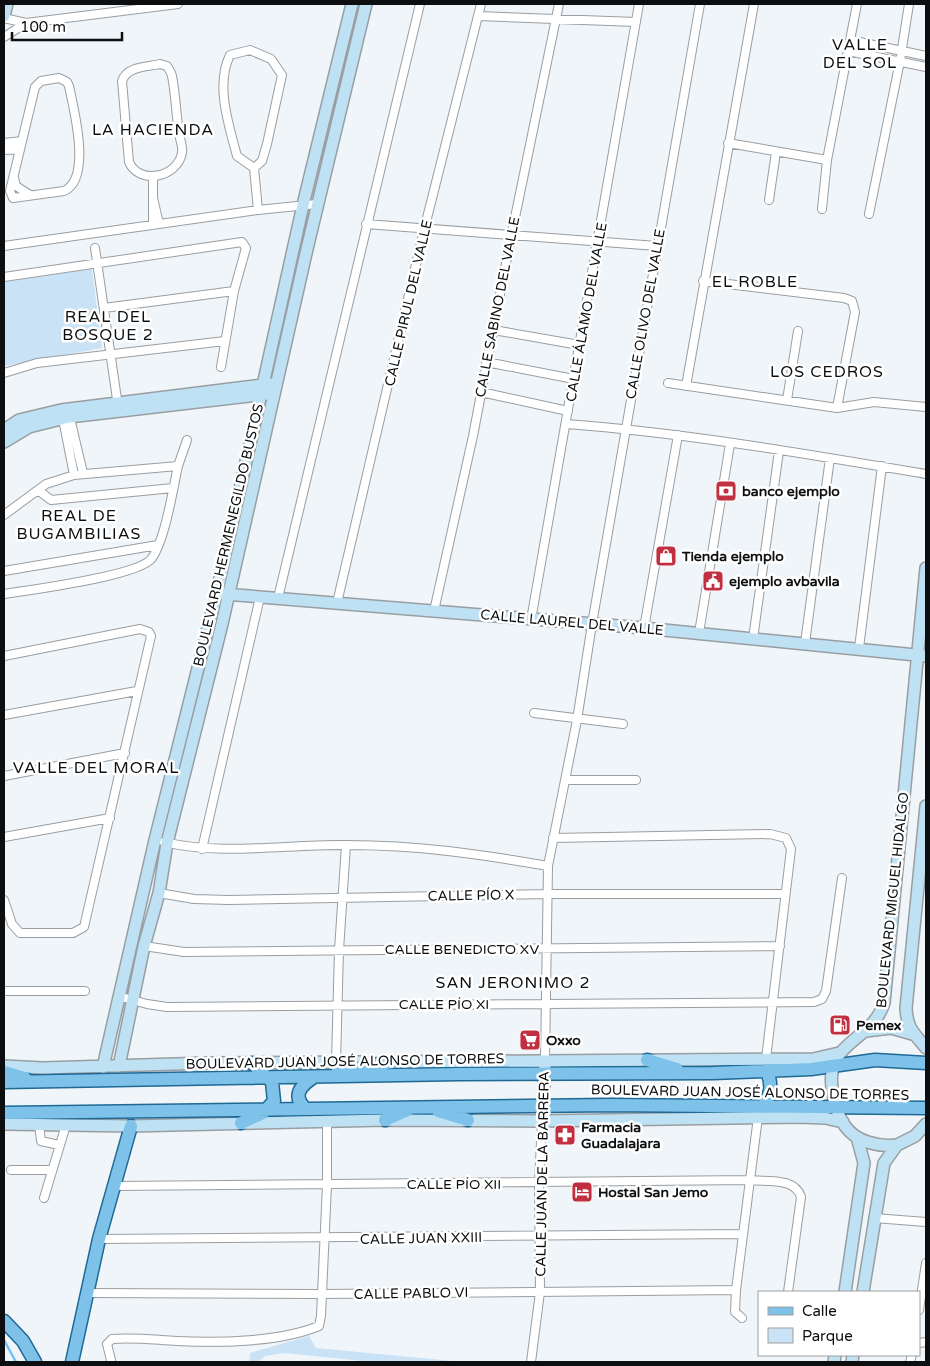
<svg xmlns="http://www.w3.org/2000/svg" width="930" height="1366" font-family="'Varela Round',sans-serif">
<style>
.green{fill:#c9e2f5}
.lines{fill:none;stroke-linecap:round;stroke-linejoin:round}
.stream{stroke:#70c2f9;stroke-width:2.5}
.street-casing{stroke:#999ea2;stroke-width:10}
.secondary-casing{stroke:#999ea2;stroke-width:14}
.primary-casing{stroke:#1f6994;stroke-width:15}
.street{stroke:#fff;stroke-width:8}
.secondary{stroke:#bfe1f4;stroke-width:11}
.primary{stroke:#7fc2e9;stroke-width:12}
.labels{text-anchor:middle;stroke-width:5;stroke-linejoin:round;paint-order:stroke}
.street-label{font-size:14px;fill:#0c0e0f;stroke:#fff}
.poi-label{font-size:14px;font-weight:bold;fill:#0c0e0f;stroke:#fff;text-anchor:start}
.quarter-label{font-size:16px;letter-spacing:1px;fill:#0c0e0f;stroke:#fff}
</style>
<rect width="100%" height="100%" fill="#f0f5fa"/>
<path class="green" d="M 92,269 L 102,348 L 4,366 L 4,282 Z
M 309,1336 L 316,1348 L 463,1362 L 373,1362 L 284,1353 L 265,1356 L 258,1362 L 249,1362 L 250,1353 Z"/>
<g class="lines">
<path class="stream" d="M 4,1340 L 16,1362"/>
<g class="street-casing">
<path id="street" d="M 478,16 L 636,22
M 4,18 L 26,23 L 178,4
M 4,37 L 26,23
M 850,40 L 926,56
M 250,50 L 271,59 L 282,75 L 267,144 L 262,161 L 254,168 L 237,156 C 229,126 215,85 230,55 Z
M 848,51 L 926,67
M 160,64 L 167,66 C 169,69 171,72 172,76 C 176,96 176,118 180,138 C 181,143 183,148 182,153 C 177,178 139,185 129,162 L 122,81 C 127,66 147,67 160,64 Z
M 59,78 L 67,82 L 69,86 C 74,110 92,179 64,191 L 13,198 L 10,191 L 35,87 L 41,81 Z
M 4,143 L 22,141
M 728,143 L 827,160
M 4,150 L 20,149
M 254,168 L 258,210
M 14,178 L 16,186 L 30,195
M 153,198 L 159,224
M 769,200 L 776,152
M 822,209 L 827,160 L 857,4
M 869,214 L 900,61 L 909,4
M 366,224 L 657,246
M 153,225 L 153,177
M 4,246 L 258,210 L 317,204
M 95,248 L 118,406
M 4,277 L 242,242 L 246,248 L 234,291 L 221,367
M 703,281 L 844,298 L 852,301 L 855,312 L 837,408
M 104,308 L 234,291
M 494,330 L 579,345
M 486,362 L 574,379
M 4,373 L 37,363 L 225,341
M 668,383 L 837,408 L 874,402 L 926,407
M 686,386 L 754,4
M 481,392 L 568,411
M 787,400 L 798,331
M 62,414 L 74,475
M 69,414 L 83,473
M 566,424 C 687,433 807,454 926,474
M 178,466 L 187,440
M 38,490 L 51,500 L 173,488
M 4,515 L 46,484 L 74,475 L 178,466 C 173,489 165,540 152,558 C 140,576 29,590 4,594
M 4,571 L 158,545
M 278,598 L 420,4
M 337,603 L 424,230 L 481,4
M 434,611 L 473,436 L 511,237 L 559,4
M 531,620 L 639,4
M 644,628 L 678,435
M 699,633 L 730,444
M 753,639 L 779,451
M 805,643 L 830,458
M 859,648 L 882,466
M 4,656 L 140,629 L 149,632 L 151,636 L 84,927 L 73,933 L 20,933 L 12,924 L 4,900
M 534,713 L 623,724
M 4,715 L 137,691
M 4,776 L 125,753
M 566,780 L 636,780
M 4,837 L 110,818
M 553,838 L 770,834 L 786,838 L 791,849 L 766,1059
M 164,842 C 223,856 287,844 347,845 C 418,845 479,854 548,866
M 202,849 L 260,597
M 159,893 L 194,899 L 229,900 L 547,894 L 784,894
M 144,946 L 184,952 L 780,946
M 4,991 L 85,991
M 118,996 L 147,1004 L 167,1007 L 814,1002 L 822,999 L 826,991 L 842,878
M 545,1060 L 548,866 L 577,720 L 592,624 L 700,4
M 336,1062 L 339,950 L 346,845
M 39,1124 L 41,1141 L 59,1145
M 11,1170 L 52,1170
M 113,1186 L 750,1180 C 767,1182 795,1177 801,1197 L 788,1292
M 44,1198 L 66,1125
M 874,1218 L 926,1222
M 99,1239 L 743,1234
M 87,1293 L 321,1294 L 736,1290
M 919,1310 L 926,1263
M 742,1318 L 735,1312 L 736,1290 L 758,1117
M 919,1343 L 926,1342
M 111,1360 L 107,1344 L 112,1339 C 133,1337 156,1340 177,1341 C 219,1343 280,1342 319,1326 L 321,1316 L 327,1185 L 327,1122
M 531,1362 L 540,1292 L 539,1183 L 542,1121
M 910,1362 L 912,1355"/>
</g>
<g class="secondary-casing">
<path id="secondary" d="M 4,16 L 7,4
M 4,430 L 19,420 L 61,410 L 270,384
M 4,442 L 29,427 L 69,417 L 267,394
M 224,594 L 644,628 L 926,656
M 926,806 L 906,1008 C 907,1029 914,1033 926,1048
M 866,1031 L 891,1028 L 912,1034
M 385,1062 L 813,1059 L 839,1053
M 4,1066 L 43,1068 L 208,1063 L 364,1062
M 119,1066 L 144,946 L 159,893 L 167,843 L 222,624 L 307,249 L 366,4
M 103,1067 L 155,840 L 217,592 L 303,205 L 352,4
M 542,1121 L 545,1065
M 4,1124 L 131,1126 L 385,1120 L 542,1121 L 800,1117 L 825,1118 L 843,1122
M 897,1145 C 879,1147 856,1142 845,1126 C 838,1116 835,1106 833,1094 C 822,1040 871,1044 884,1003 L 926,568
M 845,1292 L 864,1163 L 857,1137
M 863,1292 L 884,1163 L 897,1145 L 915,1136 L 926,1124
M 834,1362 L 835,1355
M 852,1362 L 853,1355"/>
</g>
<g class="primary-casing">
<path id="primary" d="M 647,1060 L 677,1069
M 338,1070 L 393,1062
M 4,1072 L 25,1078
M 4,1082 L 459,1074 L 713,1073 L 811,1069 L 875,1060 L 926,1063
M 763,1107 C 771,1094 773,1084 766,1070
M 306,1109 C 291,1096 301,1085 314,1077
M 438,1111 L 468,1120
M 4,1113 L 611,1105 L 926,1108
M 385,1120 L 408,1110
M 241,1123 L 263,1113 L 274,1101 L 272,1082 L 252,1063
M 4,1321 L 23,1341 L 35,1362
M 72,1362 L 99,1239 L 131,1126"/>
</g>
<use href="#street" class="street"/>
<use href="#secondary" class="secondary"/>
<use href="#primary" class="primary"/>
</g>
<defs>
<g id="bank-square" transform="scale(1.125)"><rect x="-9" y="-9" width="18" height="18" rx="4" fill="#c13041" stroke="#fff"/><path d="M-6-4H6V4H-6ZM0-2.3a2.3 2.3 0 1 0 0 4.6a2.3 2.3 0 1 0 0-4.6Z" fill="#fff"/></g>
<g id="shop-square" transform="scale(1.125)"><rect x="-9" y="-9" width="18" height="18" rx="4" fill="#c13041" stroke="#fff"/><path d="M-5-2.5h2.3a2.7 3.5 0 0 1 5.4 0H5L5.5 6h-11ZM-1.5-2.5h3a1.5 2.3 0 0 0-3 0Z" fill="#fff"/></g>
<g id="civic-square" transform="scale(1.125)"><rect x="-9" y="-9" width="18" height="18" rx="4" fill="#c13041" stroke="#fff"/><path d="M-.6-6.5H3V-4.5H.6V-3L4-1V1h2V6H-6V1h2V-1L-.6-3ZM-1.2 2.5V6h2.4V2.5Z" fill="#fff"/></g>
<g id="fuel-square" transform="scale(1.125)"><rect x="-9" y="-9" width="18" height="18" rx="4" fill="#c13041" stroke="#fff"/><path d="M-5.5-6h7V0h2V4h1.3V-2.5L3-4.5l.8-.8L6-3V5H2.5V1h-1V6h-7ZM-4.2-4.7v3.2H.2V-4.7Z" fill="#fff"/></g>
<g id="supermarket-square" transform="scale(1.125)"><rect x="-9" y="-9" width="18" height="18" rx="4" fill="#c13041" stroke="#fff"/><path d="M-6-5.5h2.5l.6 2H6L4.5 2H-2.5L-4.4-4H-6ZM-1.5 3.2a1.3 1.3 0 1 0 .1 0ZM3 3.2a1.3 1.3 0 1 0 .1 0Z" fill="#fff"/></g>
<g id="pharmacy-square" transform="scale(1.125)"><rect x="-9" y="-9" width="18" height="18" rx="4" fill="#c13041" stroke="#fff"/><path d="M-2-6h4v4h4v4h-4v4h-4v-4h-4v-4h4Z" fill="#fff"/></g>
<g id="hotel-square" transform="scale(1.125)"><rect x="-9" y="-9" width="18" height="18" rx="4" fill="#c13041" stroke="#fff"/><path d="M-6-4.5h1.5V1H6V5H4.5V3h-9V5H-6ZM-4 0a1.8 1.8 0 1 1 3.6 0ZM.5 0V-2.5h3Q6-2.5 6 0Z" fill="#fff"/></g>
</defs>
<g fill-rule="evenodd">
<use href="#bank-square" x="726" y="491"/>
<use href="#shop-square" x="666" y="556"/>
<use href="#civic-square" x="713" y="581"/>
<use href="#fuel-square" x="840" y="1025"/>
<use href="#supermarket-square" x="530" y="1040"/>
<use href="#pharmacy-square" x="565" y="1135"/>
<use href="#hotel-square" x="582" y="1192"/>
</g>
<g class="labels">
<g class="street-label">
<text transform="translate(408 303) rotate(-77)" y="5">CALLE PIRUL DEL VALLE</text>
<text transform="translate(497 307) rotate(-79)" y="5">CALLE SABINO DEL VALLE</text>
<text transform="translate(586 312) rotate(-80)" y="5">CALLE ÁLAMO DEL VALLE</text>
<text transform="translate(645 314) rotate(-80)" y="5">CALLE OLIVO DEL VALLE</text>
<text transform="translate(228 535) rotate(-77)" y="5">BOULEVARD HERMENEGILDO BUSTOS</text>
<text transform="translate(572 622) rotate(5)" y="5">CALLE LAUREL DEL VALLE</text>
<text transform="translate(471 895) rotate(-1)" y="5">CALLE PÍO X</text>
<text transform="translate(892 900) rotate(-84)" y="5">BOULEVARD MIGUEL HIDALGO</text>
<text x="462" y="954">CALLE BENEDICTO XV</text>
<text x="444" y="1009">CALLE PÍO XI</text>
<text transform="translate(345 1061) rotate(-1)" y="5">BOULEVARD JUAN JOSÉ ALONSO DE TORRES</text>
<text transform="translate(750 1092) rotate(1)" y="5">BOULEVARD JUAN JOSÉ ALONSO DE TORRES</text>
<text transform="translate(542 1174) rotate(-89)" y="5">CALLE JUAN DE LA BARRERA</text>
<text x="454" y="1189">CALLE PÍO XII</text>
<text transform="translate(421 1238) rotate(-1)" y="5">CALLE JUAN XXIII</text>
<text transform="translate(411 1293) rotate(-1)" y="5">CALLE PABLO VI</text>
</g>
<g class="poi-label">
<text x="742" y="496">banco ejemplo</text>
<text x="682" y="561">Tienda ejemplo</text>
<text x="729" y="586">ejemplo avbavila</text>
<text x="856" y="1030">Pemex</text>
<text x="546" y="1045">Oxxo</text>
<text x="581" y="1132">Farmacia<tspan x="581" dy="16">Guadalajara</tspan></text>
<text x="598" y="1197">Hostal San Jemo</text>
</g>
<g class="quarter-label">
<text x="860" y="50">VALLE<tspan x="860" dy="18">DEL SOL</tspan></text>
<text x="153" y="135">LA HACIENDA</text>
<text x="755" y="287">EL ROBLE</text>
<text x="108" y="322">REAL DEL<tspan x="108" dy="18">BOSQUE 2</tspan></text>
<text x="827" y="377">LOS CEDROS</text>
<text x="79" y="521">REAL DE<tspan x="79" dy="18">BUGAMBILIAS</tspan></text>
<text x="96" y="773">VALLE DEL MORAL</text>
<text x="513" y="988">SAN JERONIMO 2</text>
</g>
</g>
<rect width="930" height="1366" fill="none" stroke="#0c0e0f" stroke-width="10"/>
<rect x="758" y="1291" width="162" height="65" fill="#ffffff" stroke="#9e9f9f"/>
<rect x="768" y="1307" width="25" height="8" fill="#7fc2e9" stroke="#9e9f9f"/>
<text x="802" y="1316" font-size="15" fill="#0c0e0f">Calle</text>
<rect x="768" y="1328" width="25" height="15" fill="#c9e2f5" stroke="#9e9f9f"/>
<text x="802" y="1341" font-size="15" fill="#0c0e0f">Parque</text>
<path d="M12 32v8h110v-8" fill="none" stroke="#0c0e0f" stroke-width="2.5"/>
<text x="20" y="32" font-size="15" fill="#0c0e0f" stroke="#ffffff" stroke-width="4" paint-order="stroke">100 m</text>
</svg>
